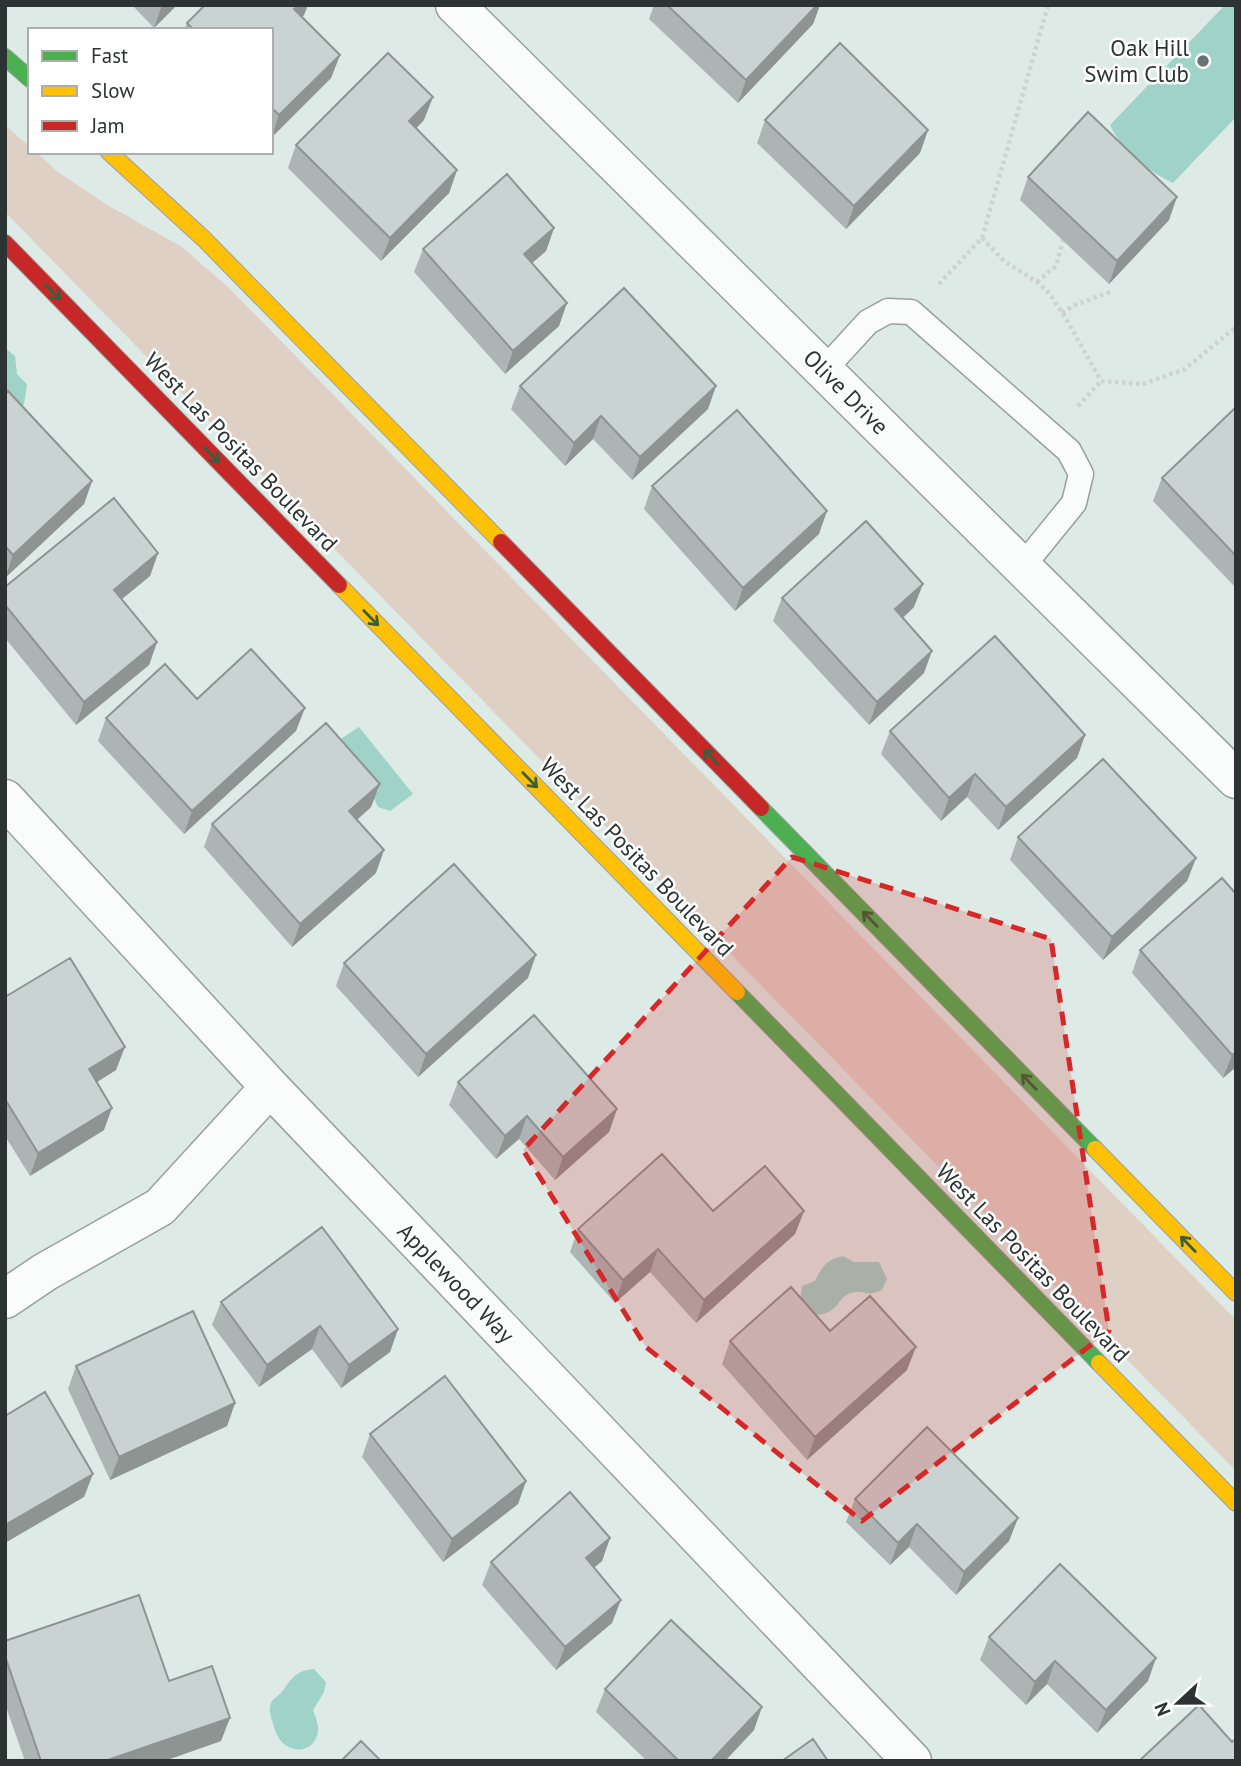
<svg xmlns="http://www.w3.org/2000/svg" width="1241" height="1766" font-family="'PT Sans',sans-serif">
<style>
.green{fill:#dfd0c6}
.water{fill:#9fd3c7}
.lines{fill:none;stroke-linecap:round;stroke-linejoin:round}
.lane-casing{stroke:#97a09d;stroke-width:27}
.street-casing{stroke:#97a09d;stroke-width:41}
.fast-casing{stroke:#97a09d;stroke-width:18}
.slow-casing{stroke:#97a09d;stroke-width:18}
.jam-casing{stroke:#97a09d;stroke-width:18}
.path{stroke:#cfd2d2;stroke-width:4.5;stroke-dasharray:3.5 3.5;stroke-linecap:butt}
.lane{stroke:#fafcfb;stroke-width:24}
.street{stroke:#fafcfb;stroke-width:38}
.fast{stroke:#4caf50;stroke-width:16}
.slow{stroke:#ffc107;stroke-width:16}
.jam{stroke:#c62828;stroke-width:16}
.wall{fill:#adb5b4}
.shaded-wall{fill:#8d9492}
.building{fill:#c9d3d1;stroke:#8d9492;stroke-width:2}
.oneway{stroke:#375f3c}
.marked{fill:#d62828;fill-opacity:0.2;stroke:#d62828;stroke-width:5;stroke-dasharray:14 9;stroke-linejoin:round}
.poi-dot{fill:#697471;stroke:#fff;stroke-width:2.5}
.labels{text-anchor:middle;stroke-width:5;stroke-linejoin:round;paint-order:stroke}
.poi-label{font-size:23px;fill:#2b3432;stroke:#fff;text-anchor:end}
.street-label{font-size:23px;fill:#2b3432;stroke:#fff}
</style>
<rect width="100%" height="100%" fill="#ddeae6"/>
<path class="green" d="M 5,125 L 30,147 L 30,152 L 36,152 L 58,172 L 104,203 L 182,247 L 229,288 L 1236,1320 L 1236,1471 L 5,212 Z"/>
<path class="water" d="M 1225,5 L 1236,5 L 1236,117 L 1173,183 C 1147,170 1123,152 1110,125 Z
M 5,348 L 15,356 L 17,374 L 27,384 L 24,404 L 15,412 L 5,410 Z
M 359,727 L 413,794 L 390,811 L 378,807 L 373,796 L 379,790 L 364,771 L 330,746 Z
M 843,1256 L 854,1262 L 879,1262 L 887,1279 L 882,1290 C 867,1297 868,1291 855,1292 C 834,1295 843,1317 808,1315 L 800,1300 L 802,1286 L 815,1281 C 822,1266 828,1259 843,1256 Z
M 314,1669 L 326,1682 L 324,1692 L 313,1710 C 315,1715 317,1721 318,1726 C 320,1755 282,1759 274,1727 C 272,1718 267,1711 272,1701 C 275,1697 281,1694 284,1689 C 292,1677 298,1670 314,1669 Z"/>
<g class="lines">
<g class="lane-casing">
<path id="lane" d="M 824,370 L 868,322 L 888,311 L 911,312 L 1069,451 L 1081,474 L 1074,503 L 1022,567"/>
</g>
<g class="street-casing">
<path id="street" d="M 455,5 L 1236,779
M 5,799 L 270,1087 L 912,1761
M 5,1299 L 45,1272 L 160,1207 L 270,1087"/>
</g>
<g class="fast-casing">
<path id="fast" d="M 5,57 L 30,79
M 761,808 L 1095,1149
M 737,992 L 1099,1363"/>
</g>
<g class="slow-casing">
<path id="slow" d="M 109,152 L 204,239 L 501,542
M 339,585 L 737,992
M 1095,1149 L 1236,1293
M 1099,1363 L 1236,1503"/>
</g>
<g class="jam-casing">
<path id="jam" d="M 5,243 L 339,585
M 501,542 L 761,808"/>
</g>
<path class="path" d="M 982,238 L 1004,261 L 1037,282 L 1049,293 L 1065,317 L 1101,381
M 1037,282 L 1056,266 L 1063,240
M 939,284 L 982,238 L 1048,5
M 1062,313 L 1075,305 L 1113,291
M 1101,381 L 1143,384 L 1185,369 L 1236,327
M 1078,406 L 1101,381"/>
<use href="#lane" class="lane"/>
<use href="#street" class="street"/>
<use href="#fast" class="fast"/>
<use href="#slow" class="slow"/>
<use href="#jam" class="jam"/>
</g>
<path class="wall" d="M 132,5 L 177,5 L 154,28 Z
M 654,5 L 820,5 L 813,24 L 738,103 L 649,19 Z
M 304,15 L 302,17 L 340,55 L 331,78 L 271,138 L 271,30 L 184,30 L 187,23 Z
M 424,120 L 416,128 L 457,170 L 449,193 L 381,261 L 288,168 L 296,145 Z
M 765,120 L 928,130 L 920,153 L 846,229 L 757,143 Z
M 1028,177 L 1169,220 L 1109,284 L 1020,200 Z
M 554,228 L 546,251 L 532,263 L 559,326 L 505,374 L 414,272 L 423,249 Z
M 520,386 L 708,409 L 632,480 L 593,439 L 565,466 L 511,409 Z
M 5,394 L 92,481 L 84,504 L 5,578 Z
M 1236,407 L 1236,588 L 1153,501 L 1162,478 Z
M 652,486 L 819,534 L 735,611 L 644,509 Z
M 158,553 L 150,576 L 122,599 L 157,642 L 149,665 L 76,725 L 5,638 L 5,587 Z
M 782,598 L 914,607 L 903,618 L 924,673 L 869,725 L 773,621 Z
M 197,699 L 296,731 L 184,834 L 98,741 L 106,718 Z
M 890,731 L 1085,735 L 1077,758 L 998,830 L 967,797 L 941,821 L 881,754 Z
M 371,807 L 357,820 L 376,873 L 292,947 L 204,847 L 212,824 Z
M 1018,837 L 1196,858 L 1187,881 L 1103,960 L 1010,860 Z
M 1222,878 L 1236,1067 L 1223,1078 L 1132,973 L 1140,950 Z
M 344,963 L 528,978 L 418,1077 L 336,986 Z
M 5,997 L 116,1070 L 97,1082 L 104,1130 L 30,1176 L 5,1136 Z
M 458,1082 L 617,1109 L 609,1132 L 555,1180 L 519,1139 L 496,1159 L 449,1105 Z
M 713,1211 L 804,1211 L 795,1234 L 696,1323 L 650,1272 L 615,1303 L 570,1252 L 578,1229 Z
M 221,1302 L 398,1329 L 390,1352 L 341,1388 L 312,1349 L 259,1387 L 212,1325 Z
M 830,1331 L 907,1370 L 807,1460 L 722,1364 L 730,1341 Z
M 76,1366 L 235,1403 L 227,1426 L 110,1480 L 68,1389 Z
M 370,1434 L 526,1481 L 518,1504 L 443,1562 L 362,1457 Z
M 855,1499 L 1018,1518 L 1009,1541 L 956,1595 L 909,1547 L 890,1565 L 846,1522 Z
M 610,1538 L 602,1561 L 594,1568 L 612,1623 L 556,1670 L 482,1585 L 491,1562 Z
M 989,1637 L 1148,1681 L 1097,1733 L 1047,1684 L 1026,1705 L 980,1660 Z
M 5,1641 L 169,1681 L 221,1741 L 164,1761 L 25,1761 L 5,1704 Z
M 605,1689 L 754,1730 L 725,1761 L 647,1761 L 596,1712 Z"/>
<path class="shaded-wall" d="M 162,5 L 177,5 L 154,28 Z
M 299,5 L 308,5 L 304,15 L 286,32 L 294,9 Z
M 817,5 L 820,5 L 813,24 L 738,103 L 746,80 Z
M 340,55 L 331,78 L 271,138 L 279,115 Z
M 433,97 L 424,120 L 401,144 L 409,121 Z
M 928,130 L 920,153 L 846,229 L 854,206 Z
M 457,170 L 449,193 L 381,261 L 390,238 Z
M 1177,197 L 1169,220 L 1109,284 L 1117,261 Z
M 554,228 L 546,251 L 516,277 L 524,254 Z
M 567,303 L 559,326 L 505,374 L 513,351 Z
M 716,386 L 708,409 L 632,480 L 640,457 Z
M 601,416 L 593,439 L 565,466 L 574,443 Z
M 92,481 L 84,504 L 5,578 L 13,555 Z
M 827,511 L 819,534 L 735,611 L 743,588 Z
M 158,553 L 150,576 L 106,612 L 114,590 Z
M 923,584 L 914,607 L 887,632 L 895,609 Z
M 157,642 L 149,665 L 76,725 L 84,702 Z
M 932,651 L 924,673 L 869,725 L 877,702 Z
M 305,708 L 296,731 L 184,834 L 192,811 Z
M 1085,735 L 1077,758 L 998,830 L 1006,807 Z
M 975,774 L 967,797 L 941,821 L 949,798 Z
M 380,784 L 371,807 L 341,834 L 349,811 Z
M 384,850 L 376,873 L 292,947 L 300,924 Z
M 1196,858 L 1187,881 L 1103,960 L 1112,937 Z
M 536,955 L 528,978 L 418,1077 L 426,1054 Z
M 125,1047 L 116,1070 L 81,1092 L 89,1069 Z
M 1236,1052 L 1236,1067 L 1223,1078 L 1232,1055 Z
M 112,1108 L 104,1130 L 30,1176 L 38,1153 Z
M 617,1109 L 609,1132 L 555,1180 L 563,1157 Z
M 527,1116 L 519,1139 L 496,1159 L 505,1136 Z
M 804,1211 L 795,1234 L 696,1323 L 704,1300 Z
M 658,1249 L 650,1272 L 615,1303 L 623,1280 Z
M 320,1326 L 312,1349 L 259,1387 L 267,1365 Z
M 398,1329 L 390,1352 L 341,1388 L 349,1365 Z
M 916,1347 L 907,1370 L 807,1460 L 815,1437 Z
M 235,1403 L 227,1426 L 110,1480 L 119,1457 Z
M 93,1474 L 84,1497 L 5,1543 L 5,1525 Z
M 526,1481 L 518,1504 L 443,1562 L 452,1539 Z
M 1018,1518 L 1009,1541 L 956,1595 L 964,1572 Z
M 917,1524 L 909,1547 L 890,1565 L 898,1543 Z
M 610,1538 L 602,1561 L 577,1581 L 586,1558 Z
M 621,1600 L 612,1623 L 556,1670 L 565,1647 Z
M 1156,1658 L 1148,1681 L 1097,1733 L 1106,1710 Z
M 1055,1661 L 1047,1684 L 1026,1705 L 1035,1682 Z
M 762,1707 L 754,1730 L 725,1761 L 711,1761 Z
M 230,1718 L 221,1741 L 164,1761 L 105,1761 Z"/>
<path class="building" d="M 205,5 L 299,5 L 294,9 L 340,55 L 279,115 L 271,107 L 271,30 L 194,30 L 187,23 Z
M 667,5 L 817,5 L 746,80 Z
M 840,43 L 928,130 L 854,206 L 765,120 Z
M 388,53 L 433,97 L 409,121 L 457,170 L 390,238 L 296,145 Z
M 1088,112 L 1177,197 L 1117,261 L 1028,177 Z
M 507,174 L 554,228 L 524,254 L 567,303 L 513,351 L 423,249 Z
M 624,288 L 716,386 L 640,457 L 601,416 L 574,443 L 520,386 Z
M 8,391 L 92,481 L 13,555 L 5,546 L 5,394 Z
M 1236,407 L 1236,556 L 1162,478 Z
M 737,410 L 827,511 L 743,588 L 652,486 Z
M 114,498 L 158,553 L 114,590 L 157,642 L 84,702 L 5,605 L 5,587 Z
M 866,521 L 923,584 L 895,609 L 932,651 L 877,702 L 782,598 Z
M 995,636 L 1085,735 L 1006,807 L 975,774 L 949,798 L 890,731 Z
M 251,649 L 305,708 L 192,811 L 106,718 L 165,664 L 197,699 Z
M 326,723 L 380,784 L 349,811 L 384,850 L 300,924 L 212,824 Z
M 1103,759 L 1196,858 L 1112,937 L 1018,837 Z
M 454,864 L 536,955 L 426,1054 L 344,963 Z
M 1222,878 L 1236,894 L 1236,1052 L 1232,1055 L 1140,950 Z
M 70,958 L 125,1047 L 89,1069 L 112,1108 L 38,1153 L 5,1099 L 5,997 Z
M 534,1015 L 617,1109 L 563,1157 L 527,1116 L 505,1136 L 458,1082 Z
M 662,1154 L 713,1211 L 765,1166 L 804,1211 L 704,1300 L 658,1249 L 623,1280 L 578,1229 Z
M 322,1227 L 398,1329 L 349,1365 L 320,1326 L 267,1365 L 221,1302 Z
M 791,1287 L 830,1331 L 870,1296 L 916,1347 L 815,1437 L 730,1341 Z
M 193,1311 L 235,1403 L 119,1457 L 76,1366 Z
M 445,1376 L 526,1481 L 452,1539 L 370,1434 Z
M 45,1392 L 93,1474 L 5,1525 L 5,1416 Z
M 927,1427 L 1018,1518 L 964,1572 L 917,1524 L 898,1543 L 855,1499 Z
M 570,1492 L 610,1538 L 586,1558 L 621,1600 L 565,1647 L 491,1562 Z
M 1060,1564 L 1156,1658 L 1106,1710 L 1055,1661 L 1035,1682 L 989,1637 Z
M 139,1595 L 169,1681 L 212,1666 L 230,1718 L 105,1761 L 41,1761 L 5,1656 L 5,1641 Z
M 671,1620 L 762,1707 L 711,1761 L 679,1761 L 605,1689 Z
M 1199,1705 L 1232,1742 L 1236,1739 L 1236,1761 L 1139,1761 Z
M 813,1739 L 828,1761 L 782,1761 Z
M 361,1741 L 381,1761 L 341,1761 Z"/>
<defs><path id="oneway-shaft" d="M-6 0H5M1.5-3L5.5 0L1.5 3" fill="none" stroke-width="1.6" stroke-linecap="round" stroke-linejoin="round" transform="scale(1.75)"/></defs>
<g class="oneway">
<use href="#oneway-shaft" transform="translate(53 292) rotate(46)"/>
<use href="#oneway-shaft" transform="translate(212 455) rotate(46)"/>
<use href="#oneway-shaft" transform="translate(371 618) rotate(46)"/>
<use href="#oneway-shaft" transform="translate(711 757) rotate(-134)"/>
<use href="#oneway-shaft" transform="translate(530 780) rotate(46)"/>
<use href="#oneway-shaft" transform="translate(870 919) rotate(-134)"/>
<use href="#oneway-shaft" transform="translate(1029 1082) rotate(-134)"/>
<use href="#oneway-shaft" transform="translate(1188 1244) rotate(-134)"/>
</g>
<path class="marked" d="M 792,857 L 1051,939 L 1109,1331 L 862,1521 L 646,1347 L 523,1150 Z"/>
<circle class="poi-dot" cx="1203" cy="61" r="7"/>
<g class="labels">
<g class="poi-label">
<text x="1189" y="56">Oak Hill<tspan x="1189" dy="26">Swim Club</tspan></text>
</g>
<g class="street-label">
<text transform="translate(846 392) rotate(45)" y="8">Olive Drive</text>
<text transform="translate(241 452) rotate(46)" y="8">West Las Positas Boulevard</text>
<text transform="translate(637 857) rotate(46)" y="8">West Las Positas Boulevard</text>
<text transform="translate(1033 1263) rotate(46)" y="8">West Las Positas Boulevard</text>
<text transform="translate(456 1283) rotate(46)" y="8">Applewood Way</text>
</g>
</g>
<rect width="1241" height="1766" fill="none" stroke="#2b3432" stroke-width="14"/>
<rect x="28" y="28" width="245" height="126" fill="#ffffff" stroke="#aaaead" stroke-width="2"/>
<rect x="42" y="51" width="35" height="10" fill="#4caf50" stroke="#aaaead" stroke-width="2"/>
<text x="91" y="63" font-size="21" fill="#2b3432">Fast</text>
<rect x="42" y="86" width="35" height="10" fill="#ffc107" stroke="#aaaead" stroke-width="2"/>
<text x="91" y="98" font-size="21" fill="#2b3432">Slow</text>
<rect x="42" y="121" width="35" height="10" fill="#c62828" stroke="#aaaead" stroke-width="2"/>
<text x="91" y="133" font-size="21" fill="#2b3432">Jam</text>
<g transform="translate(1178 1703) rotate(248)" stroke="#ffffff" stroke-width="5" paint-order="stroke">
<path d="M0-5L12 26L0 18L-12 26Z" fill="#2b3432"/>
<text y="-10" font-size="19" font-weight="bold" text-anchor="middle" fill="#2b3432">N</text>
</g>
</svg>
